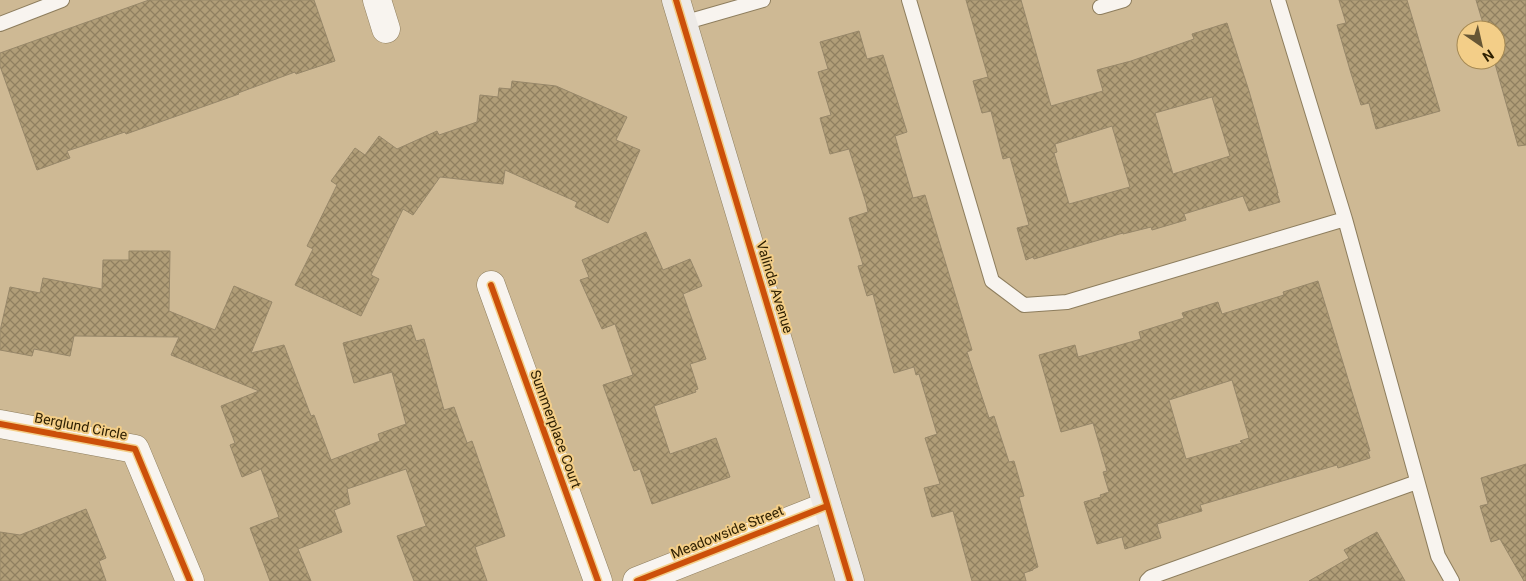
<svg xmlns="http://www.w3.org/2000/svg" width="1526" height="581" font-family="Roboto,sans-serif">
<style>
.building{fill:url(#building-cross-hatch);stroke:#978769;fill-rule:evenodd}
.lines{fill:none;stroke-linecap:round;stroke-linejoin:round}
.lane-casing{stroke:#8d7d5d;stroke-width:16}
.street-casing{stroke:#8d7d5d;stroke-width:29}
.secondary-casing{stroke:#8d7d5d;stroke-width:29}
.lane{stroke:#f8f4ef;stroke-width:14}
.street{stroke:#f8f4ef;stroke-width:28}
.secondary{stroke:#edeae7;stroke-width:28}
.cycleway-casing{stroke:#f3ce88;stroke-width:9}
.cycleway{stroke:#cc500a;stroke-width:6}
.labels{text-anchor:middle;stroke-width:4;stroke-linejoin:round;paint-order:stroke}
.street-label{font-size:14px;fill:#2e2002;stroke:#f3ce88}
</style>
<defs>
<pattern id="building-cross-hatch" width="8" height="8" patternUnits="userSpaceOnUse" patternTransform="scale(1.25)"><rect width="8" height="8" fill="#b19e78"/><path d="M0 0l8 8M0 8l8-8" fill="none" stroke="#908060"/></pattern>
</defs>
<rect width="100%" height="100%" fill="#ceb994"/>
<path class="building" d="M 149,0 L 314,0 L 335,61 L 296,74 L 295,72 L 238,93 L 239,94 L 126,134 L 125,132 L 67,151 L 70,158 L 37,170 L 0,66 L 0,53 Z
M 966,0 L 1021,0 L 1051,106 L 1103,91 L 1097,70 L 1131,61 L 1194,39 L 1192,34 L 1227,23 L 1249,91 L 1278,193 L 1277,193 L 1280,202 L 1249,211 L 1243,196 L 1184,214 L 1186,220 L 1152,230 L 1151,227 L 1123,234 L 1123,233 L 1034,259 L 1033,257 L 1026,260 L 1017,228 L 1029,225 L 1010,157 L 1003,159 L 991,111 L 982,113 L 973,81 L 988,77 ZM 1212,97 L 1230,156 L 1173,174 L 1155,113 ZM 1112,126 L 1130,187 L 1069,204 L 1054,153 L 1057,152 L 1055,144 Z
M 1339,0 L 1407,0 L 1440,111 L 1376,129 L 1369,103 L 1361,105 L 1350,70 L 1337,25 L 1346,23 Z
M 1476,0 L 1526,0 L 1526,145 L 1518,146 L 1494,60 L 1496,60 L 1496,30 L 1485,30 Z
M 859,31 L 867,59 L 883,55 L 907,132 L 895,136 L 913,198 L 925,195 L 972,350 L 967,352 L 989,418 L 994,416 L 1009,462 L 1014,461 L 1024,496 L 1019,497 L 1038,567 L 1033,569 L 1033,570 L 1024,573 L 1026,581 L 972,581 L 953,511 L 932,517 L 924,488 L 940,484 L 925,438 L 937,434 L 919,374 L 916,375 L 914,367 L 894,373 L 873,294 L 867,296 L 858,266 L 863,265 L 849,218 L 868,212 L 866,203 L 849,149 L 830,154 L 820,118 L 831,115 L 818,72 L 828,69 L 820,42 Z
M 512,81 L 556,86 L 627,117 L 616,140 L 640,150 L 608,223 L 575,207 L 577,202 L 505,170 L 503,184 L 440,177 L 413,215 L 403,209 L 371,275 L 379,279 L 361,316 L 295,285 L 313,249 L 307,246 L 337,185 L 331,181 L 355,148 L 365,155 L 379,136 L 397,149 L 437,131 L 439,135 L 477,122 L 480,95 L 498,97 L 499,88 L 511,89 Z
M 646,232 L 663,270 L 690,259 L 702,286 L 683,294 L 706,359 L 690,364 L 698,389 L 695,390 L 696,392 L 654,406 L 670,454 L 716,438 L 730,477 L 652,504 L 640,469 L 634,471 L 603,385 L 633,375 L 615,324 L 602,329 L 580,280 L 589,277 L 582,260 Z
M 129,251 L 170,251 L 169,311 L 215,330 L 234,286 L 272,302 L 251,353 L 284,345 L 311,416 L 314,415 L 331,460 L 380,441 L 378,434 L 406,424 L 392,372 L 354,383 L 343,343 L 411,325 L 416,341 L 424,339 L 444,410 L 454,407 L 467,443 L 472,441 L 505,536 L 475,547 L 487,581 L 414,581 L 397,536 L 426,526 L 406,469 L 347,489 L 350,504 L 334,510 L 342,532 L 298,549 L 311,581 L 270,581 L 250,528 L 279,517 L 261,469 L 242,477 L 230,445 L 235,443 L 221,406 L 259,391 L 171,355 L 179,337 L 74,336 L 70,356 L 34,349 L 32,356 L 0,350 L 0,331 L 10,287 L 40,293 L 43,278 L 102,289 L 103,260 L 129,260 Z
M 1318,281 L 1370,451 L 1368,451 L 1370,458 L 1338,468 L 1337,465 L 1200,505 L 1202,511 L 1157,524 L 1161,538 L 1125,549 L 1122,537 L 1097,544 L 1084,502 L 1101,497 L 1100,495 L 1109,492 L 1103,472 L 1107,471 L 1093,423 L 1061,432 L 1039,355 L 1075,345 L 1078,357 L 1141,339 L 1139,332 L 1184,318 L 1182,313 L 1218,302 L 1222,314 L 1284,295 L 1283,292 ZM 1232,380 L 1249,438 L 1240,441 L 1242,443 L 1186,459 L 1169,400 Z
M 1526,464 L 1526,581 L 1524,581 L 1500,539 L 1491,542 L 1480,506 L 1488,504 L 1481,478 Z
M 86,509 L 106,558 L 99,561 L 106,581 L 0,581 L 0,532 L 20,535 Z
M 1377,532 L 1405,581 L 1309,581 L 1349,558 L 1344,550 Z"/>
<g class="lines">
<g class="lane-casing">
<path id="lane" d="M 909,0 L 992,281 L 1024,305 L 1067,302 L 1345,219
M 1278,0 L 1345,219 L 1438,556 L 1452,581
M 1100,7 L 1124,0
M 683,23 L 763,0
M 0,24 L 62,0
M 1147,581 L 1151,577 L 1417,482"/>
</g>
<g class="street-casing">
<path id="street" d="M 377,0 L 386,29
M 491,285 L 598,581
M 0,424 L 135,449 L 190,581
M 637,581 L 827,506"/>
</g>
<g class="secondary-casing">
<path id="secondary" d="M 676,0 L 850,581"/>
</g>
<use href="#lane" class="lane"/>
<use href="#street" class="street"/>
<use href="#secondary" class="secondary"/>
<g class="cycleway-casing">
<path id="cycleway" d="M 676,0 L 850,581
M 491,285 L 598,581
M 0,424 L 135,449 L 190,581
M 637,581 L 827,506"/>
</g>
<use href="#cycleway" class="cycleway"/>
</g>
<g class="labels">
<g class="street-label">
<text transform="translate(775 287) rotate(73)" y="5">Valinda Avenue</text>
<text transform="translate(81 426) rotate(11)" y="5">Berglund Circle</text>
<text transform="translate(556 429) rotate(70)" y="5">Summerplace Court</text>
<text transform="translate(727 532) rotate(-22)" y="5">Meadowside Street</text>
</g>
</g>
<g transform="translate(1481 45) rotate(146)"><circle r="24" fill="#f3ce88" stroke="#a48852"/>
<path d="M0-4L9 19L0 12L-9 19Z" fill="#665635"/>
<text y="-8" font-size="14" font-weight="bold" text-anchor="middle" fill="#2e2002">N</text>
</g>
</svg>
